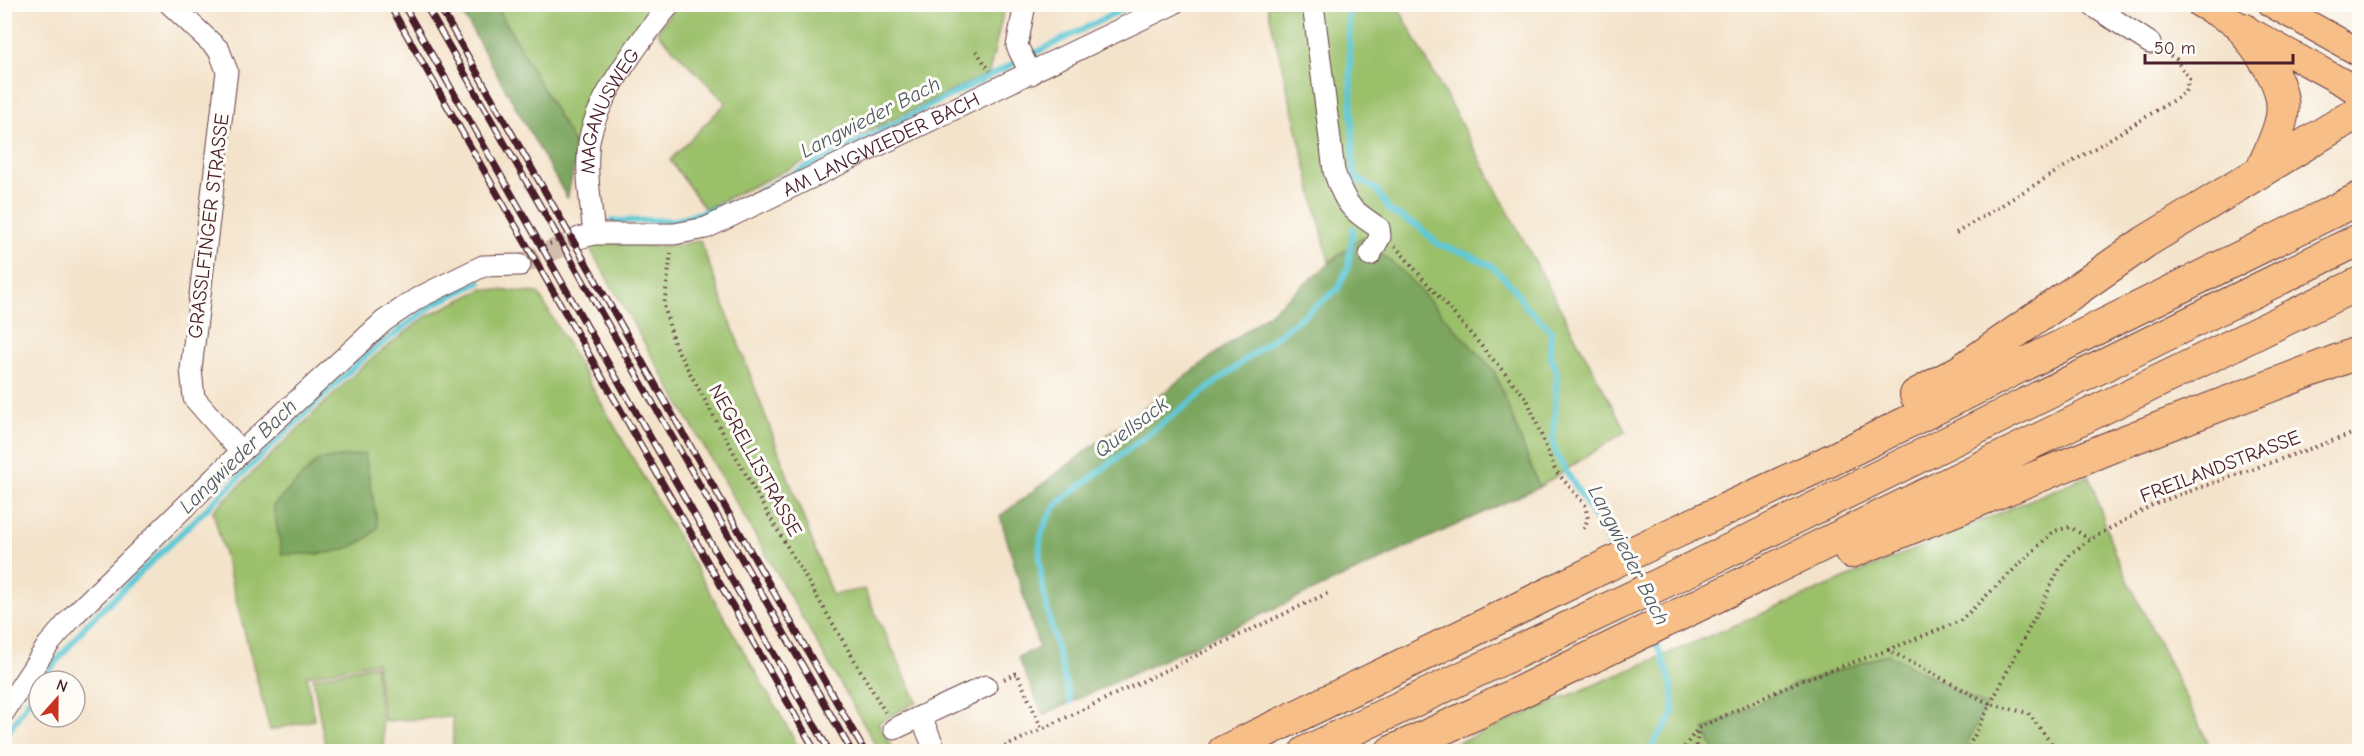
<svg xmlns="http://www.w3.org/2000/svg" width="2364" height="756" font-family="'Comic Neue',sans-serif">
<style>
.green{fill:#9bc06b;stroke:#72704b;stroke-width:1.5}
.forest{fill:#7ca65f;stroke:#636245;stroke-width:1.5}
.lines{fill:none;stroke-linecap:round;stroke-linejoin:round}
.stream{stroke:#5dc8d6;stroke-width:6}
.minor-tunnel{stroke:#d2bcab;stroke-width:21;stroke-dasharray:21 10;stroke-linecap:butt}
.minor-casing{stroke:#643c43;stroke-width:23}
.major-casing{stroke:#643c43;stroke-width:29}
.highway-casing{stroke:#643c43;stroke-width:34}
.path{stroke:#643c43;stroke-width:4;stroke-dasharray:1.5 4.5;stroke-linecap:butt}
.minor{stroke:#fff;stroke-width:21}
.major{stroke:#f7be87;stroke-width:27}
.highway{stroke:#f7be87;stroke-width:32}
.rail-casing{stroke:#4a1f2b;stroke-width:7}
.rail{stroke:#fdfcf7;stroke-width:4.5;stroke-dasharray:14;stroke-linecap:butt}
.labels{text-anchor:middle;stroke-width:6;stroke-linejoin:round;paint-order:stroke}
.street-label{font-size:20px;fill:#4a1f2b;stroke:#fdfcf7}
.water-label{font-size:21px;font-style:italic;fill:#515a67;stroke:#fdfcf7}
</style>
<rect width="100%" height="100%" fill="#fdfcf7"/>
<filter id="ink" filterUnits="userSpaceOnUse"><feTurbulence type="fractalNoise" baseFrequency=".0167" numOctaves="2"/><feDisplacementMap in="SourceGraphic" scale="12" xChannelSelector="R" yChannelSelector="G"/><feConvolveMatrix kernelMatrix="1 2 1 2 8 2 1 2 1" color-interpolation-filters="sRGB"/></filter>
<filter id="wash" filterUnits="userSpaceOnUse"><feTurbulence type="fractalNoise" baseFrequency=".008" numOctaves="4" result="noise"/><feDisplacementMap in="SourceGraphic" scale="24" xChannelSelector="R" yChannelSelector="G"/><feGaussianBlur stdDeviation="1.35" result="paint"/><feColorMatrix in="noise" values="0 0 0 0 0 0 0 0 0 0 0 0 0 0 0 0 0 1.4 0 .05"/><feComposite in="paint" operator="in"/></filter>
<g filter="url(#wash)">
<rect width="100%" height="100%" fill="#f4e3cb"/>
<path class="green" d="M 496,5 L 664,5 L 578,151 Z
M 676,5 L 1005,5 L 989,73 L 705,209 L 670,160 L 726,103 L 657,32 Z
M 1267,5 L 1397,5 L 1626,431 L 1539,487 L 1494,371 L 1362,237 L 1329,262 Z
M 700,240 L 832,595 L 864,589 L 917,702 L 878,723 L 894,751 L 879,751 L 588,245 L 597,241 C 633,245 664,251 700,240 Z
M 483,289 L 538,293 L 801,751 L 460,751 L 453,748 L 453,717 L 384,721 L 376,662 L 307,676 L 314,720 L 270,730 L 213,511 L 365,364 L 427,316 Z
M 2089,475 L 2115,554 L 2212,751 L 1436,752 Z
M 375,665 L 385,751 L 326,751 L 313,678 Z"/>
<path class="forest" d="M 458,5 L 496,5 L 578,151 L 567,198 Z
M 1362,237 L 1402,271 L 1494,371 L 1539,487 L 1043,715 L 1018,657 L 1039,648 L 1000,516 L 1268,314 Z
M 365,454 L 378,527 C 356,556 315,555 282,554 L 273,506 L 318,460 Z
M 1888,654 L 1986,706 L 1963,751 L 1715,751 L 1704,730 L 1797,684 Z"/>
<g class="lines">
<path class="stream" d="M 1348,4 L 1354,176 L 1377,190 L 1390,211 L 1418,226 L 1439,245 L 1467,254 L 1492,266 L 1513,287 L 1526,307 L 1551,330 L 1550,355 L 1557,373 L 1553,442 L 1557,456 L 1603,531 L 1613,552
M 1354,176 L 1356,195
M 757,192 L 1133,4
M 612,221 L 677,220 L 735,203
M 41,681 L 87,624 L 362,359 L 434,304 L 480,282
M 1070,702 C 1061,659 1037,588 1040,547 C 1040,530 1048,518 1057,504 L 1338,289 L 1348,267 L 1353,228
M 4,739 L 39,684
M 1649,752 C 1654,739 1663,731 1670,720 C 1682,701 1662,656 1653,637"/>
</g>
</g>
<g filter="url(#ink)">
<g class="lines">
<path class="minor-tunnel" d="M 520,265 L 579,238"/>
<g class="minor-casing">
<g id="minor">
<path d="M 170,4 L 219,50 L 227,71 L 191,369 L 194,398 L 241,452"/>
<path d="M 1025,4 L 1017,46 L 1031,74"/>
<path d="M 1313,4 L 1334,171 C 1345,205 1350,209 1379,228 L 1380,237 L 1370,255"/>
<path d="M 2090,4 L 2150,43"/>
<path id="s1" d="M 594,234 C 591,204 585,172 589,142 C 596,98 642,38 670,4"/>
<path id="s2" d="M 579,238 L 594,234 L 674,234 L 706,228 L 1173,4"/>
<path d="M 4,712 L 48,645 L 75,614 L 241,452 L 384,321 L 418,298 L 483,266 L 520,265"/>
<path d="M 921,717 L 936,752"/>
<path d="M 894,729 L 986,686"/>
</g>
</g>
<g class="major-casing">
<path id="major" d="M 2200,4 L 2360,92
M 2272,4 L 2360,53"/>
</g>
<g class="highway-casing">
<path id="highway" d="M 2243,29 C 2260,54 2287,83 2282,116 C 2279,134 2269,153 2262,169
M 1916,395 L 1960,371 L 2145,242 L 2360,111
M 1851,552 L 2128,440 L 2360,352
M 1223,752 L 1661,539 L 1817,467 L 2360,198
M 1306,752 L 1679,575 L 2360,239
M 1391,752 L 1477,713 L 2360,283"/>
</g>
<path class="path" d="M 976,51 L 990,71
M 1956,233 L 2185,93 L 2189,79 L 2176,59 L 2166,53
M 1395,246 L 1527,399 L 1555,470 L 1585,505 L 1588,519 L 1583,530
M 533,251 L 559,240
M 671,253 L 664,305 L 674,344 L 761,502 L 885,712
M 1888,650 L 1960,621 L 2054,531 L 2070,527 L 2090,539
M 1004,679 L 1017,673 L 1042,729 L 1328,593
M 994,752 L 1042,729
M 1681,752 L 1698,728 L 1797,682 L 1888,650 L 1990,704 L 2028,713 L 2058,752
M 1696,752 L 1698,729
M 1966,752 L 2059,570 L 2071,553 L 2091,539 L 2154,504 L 2360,431"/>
<use href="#minor" class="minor"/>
<use href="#major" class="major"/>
<use href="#highway" class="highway"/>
<g class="rail-casing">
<path id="rail" d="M 389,4 L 816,752
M 403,4 L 830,752
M 425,4 L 852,752
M 438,4 L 865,752"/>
</g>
<use href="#rail" class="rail"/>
</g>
</g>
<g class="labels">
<g class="street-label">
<text dy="7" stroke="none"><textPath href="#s1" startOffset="128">MAGANUSWEG</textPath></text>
<text dy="7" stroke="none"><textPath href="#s2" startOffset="322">AM LANGWIEDER BACH</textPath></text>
<text transform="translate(208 226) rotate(-83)" y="7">GRASSLFINGER STRASSE</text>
<text transform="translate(756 460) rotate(61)" y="7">NEGRELLISTRASSE</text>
<text transform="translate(2220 466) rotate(-21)" y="7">FREILANDSTRASSE</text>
</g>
<g class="water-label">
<text transform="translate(870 117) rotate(-27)" y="7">Langwieder Bach</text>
<text transform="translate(1131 427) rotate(-37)" y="7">Quellsack</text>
<text transform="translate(238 456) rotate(-44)" y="7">Langwieder Bach</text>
<text transform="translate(1629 555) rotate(63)" y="7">Langwieder Bach</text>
</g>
</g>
<rect width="2364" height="756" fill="none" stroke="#fdfcf7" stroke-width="24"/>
<g transform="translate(57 699) rotate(21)"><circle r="28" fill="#fdfcf7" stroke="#b5a4a5" stroke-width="1.5"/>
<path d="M0-4.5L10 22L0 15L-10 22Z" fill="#c8321e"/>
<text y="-9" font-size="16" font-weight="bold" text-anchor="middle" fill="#4a1f2b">N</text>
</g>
<path d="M2145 54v9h148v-9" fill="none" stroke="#4a1f2b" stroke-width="3"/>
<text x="2154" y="54" font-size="18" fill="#4a1f2b" stroke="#fdfcf7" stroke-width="4.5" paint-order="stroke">50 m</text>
</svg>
